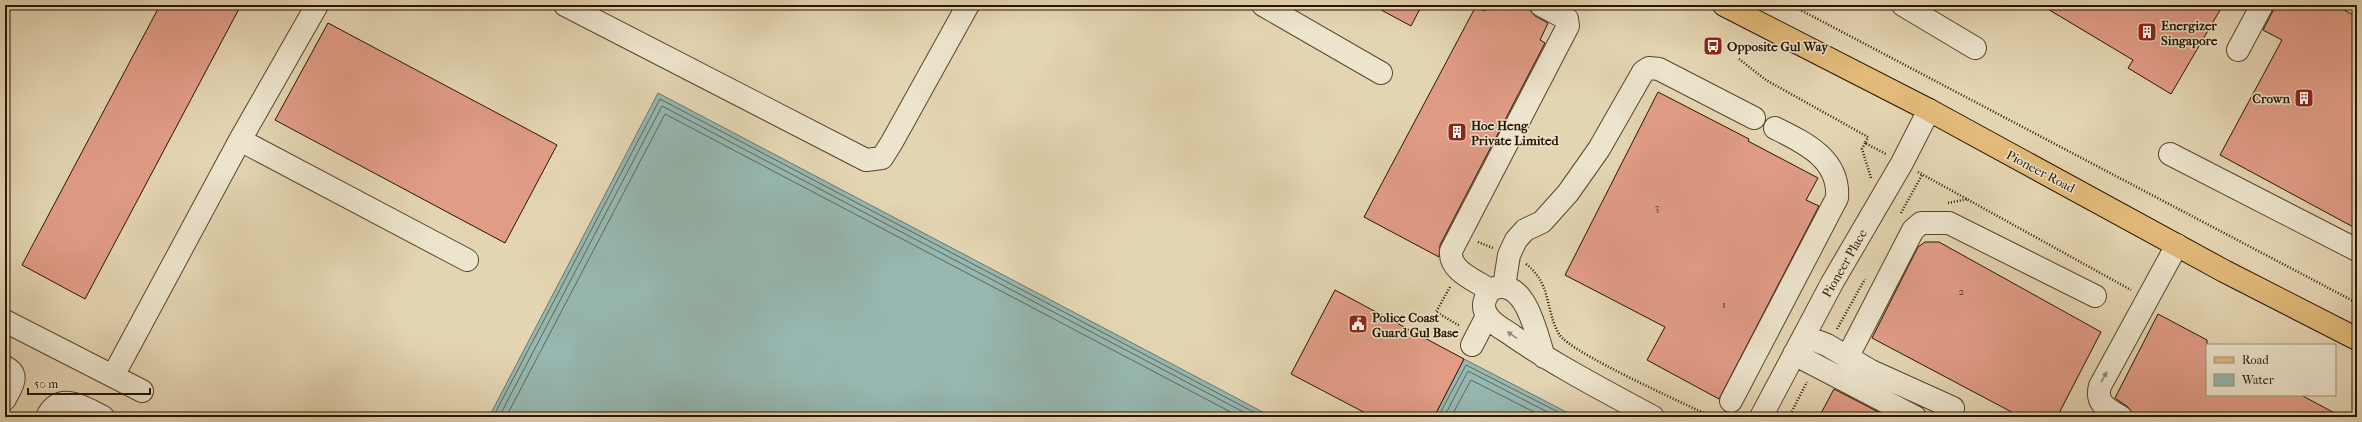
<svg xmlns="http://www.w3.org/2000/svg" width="2362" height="422" font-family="'IM FELL French Canon',serif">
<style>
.water{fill:#96b8b1;stroke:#6a776b}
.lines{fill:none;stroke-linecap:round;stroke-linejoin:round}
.shore{stroke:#5f6659;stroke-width:1}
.building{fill:#e19c86;stroke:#281501}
.minor-casing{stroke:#57452d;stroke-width:24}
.major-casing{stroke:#281501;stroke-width:24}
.path{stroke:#281501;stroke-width:2.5;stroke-dasharray:1 2;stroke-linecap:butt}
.minor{stroke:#ede4cd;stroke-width:22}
.major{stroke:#e2ba79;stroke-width:22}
.oneway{fill:#948771}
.labels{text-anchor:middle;stroke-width:3;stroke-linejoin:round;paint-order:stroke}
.number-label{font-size:11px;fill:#563722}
.poi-label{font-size:13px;font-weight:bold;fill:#281501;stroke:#ede4cd;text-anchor:start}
.street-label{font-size:13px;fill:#281501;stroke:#ede4cd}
</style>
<rect width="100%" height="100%" fill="#e4d5b2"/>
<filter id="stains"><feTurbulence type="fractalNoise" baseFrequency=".005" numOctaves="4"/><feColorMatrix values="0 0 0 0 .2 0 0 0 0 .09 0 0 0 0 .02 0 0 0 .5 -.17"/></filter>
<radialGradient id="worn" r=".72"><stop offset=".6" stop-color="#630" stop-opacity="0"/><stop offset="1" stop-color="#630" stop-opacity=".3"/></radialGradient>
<path class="water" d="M 658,93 L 1227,393 L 1272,417 L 489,417 Z
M 1464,359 L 1576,417 L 1434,417 Z"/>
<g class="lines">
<path class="shore" d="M 493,417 L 660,99 L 1263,417
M 499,417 L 662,106 L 1253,417
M 506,417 L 665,114 L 1240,417
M 1438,417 L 1466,365 L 1568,417
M 1444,417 L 1468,371 L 1557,417
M 1451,417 L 1471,380 L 1544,417"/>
</g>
<path class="building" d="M 160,5 L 241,5 L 85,299 L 22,265 Z
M 1372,5 L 1422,5 L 1411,26 Z
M 1487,5 L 1520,5 L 1530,10 L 1535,16 L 1548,23 L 1540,40 L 1545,43 L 1440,245 L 1439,257 L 1364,217 L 1476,6 L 1484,11 Z
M 2041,5 L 2223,5 L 2171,94 L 2128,68 L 2133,60 Z
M 2276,5 L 2335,5 L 2357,17 L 2357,229 L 2220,155 L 2282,40 L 2263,30 Z
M 328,23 L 557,145 L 505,243 L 275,120 Z
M 1658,92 L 1749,139 L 1748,141 L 1818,178 L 1806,200 L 1819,206 L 1719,399 L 1647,360 L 1665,327 L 1565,275 Z
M 1925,242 L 1939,242 L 2101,332 L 2057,417 L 2021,417 L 1872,338 L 1918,247 Z
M 1335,290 L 1464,359 L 1434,417 L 1373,417 L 1291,374 Z
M 2158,314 L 2207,340 L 2207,395 L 2301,395 L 2342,417 L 2139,417 L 2133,414 L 2128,407 L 2115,398 Z
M 1834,389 L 1888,417 L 1819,417 Z"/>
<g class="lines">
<g class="minor-casing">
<path id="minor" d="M 565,5 L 866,160 L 882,158 L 892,142 L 968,5
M 1263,5 L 1381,73
M 1903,5 L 1975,48
M 2238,50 L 2262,5
M 240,140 L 467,260
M 2170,154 L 2357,250
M 1504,286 L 1509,255 L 1516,240 L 1525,230 L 1542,222 L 1568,193 L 1599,149 L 1643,72 L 1649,68 L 1659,69 L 1754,118
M 1490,290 C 1475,280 1449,271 1451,251 L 1568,26 L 1567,19 L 1541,5
M 5,321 L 142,391
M 1804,336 L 1827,345 L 1871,371 L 1953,408
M 1472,345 L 1487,316
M 1794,354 L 1915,417
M 1544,357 C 1536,333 1525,273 1490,290 C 1485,298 1481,306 1487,315 C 1492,324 1505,330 1513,336 C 1557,366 1605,391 1653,417
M 1847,358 L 1913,230 L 1921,223 L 1949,223 L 2095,296
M 5,367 C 21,375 11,387 5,399
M 113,376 L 240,140 L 317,5
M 1731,401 L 1837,198 C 1840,159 1805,143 1775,128
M 47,417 C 60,391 84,407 103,417
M 1761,417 L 1832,283 L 1902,163 L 1929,110
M 2121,417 C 2108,409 2095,404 2100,386 L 2177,245"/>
</g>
<g class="major-casing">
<path id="major" d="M 1724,5 L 1929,110 L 2224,271 L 2357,339"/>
</g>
<path class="path" d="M 1791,5 L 2357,303
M 1739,59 L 1766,80 L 1868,137 L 1865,143 L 1886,154
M 1865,143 L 1862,149 L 1871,178
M 1918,172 L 2131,290
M 1948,203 L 1968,199
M 1901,213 L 1922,175
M 1478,242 L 1493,248
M 1526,264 C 1552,284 1545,310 1559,334 C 1570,353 1686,404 1712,417
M 1450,287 L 1436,312 L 1460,326
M 1837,329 L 1865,279
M 1245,413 L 1252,417
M 1789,417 L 1807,382"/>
<use href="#minor" class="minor"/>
<use href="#major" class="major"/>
</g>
<defs><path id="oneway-solid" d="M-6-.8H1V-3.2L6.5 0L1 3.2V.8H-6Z"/></defs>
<g class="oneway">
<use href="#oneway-solid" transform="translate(1512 335) rotate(-146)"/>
<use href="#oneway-solid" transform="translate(2104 377) rotate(-61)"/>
</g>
<defs>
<g id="building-square" transform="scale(1)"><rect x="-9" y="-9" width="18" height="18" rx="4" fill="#8f2418" stroke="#ede4cd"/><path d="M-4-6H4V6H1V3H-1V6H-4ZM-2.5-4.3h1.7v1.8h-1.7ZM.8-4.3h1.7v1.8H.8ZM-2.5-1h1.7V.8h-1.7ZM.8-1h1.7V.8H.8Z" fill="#fff"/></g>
<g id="bus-square" transform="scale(1)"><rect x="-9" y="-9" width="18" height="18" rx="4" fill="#8f2418" stroke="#ede4cd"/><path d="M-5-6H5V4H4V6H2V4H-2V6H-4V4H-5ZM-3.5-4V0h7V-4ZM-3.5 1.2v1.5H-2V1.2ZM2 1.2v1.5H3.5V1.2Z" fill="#fff"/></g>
<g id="civic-square" transform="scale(1)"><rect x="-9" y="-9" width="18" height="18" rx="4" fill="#8f2418" stroke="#ede4cd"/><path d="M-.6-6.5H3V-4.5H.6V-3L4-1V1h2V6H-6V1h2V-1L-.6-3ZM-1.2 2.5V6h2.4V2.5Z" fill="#fff"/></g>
</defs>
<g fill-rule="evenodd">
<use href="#building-square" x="2147" y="32"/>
<use href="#bus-square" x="1713" y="46"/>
<use href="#building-square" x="2304" y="98"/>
<use href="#building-square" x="1457" y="132"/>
<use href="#civic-square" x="1358" y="324"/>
</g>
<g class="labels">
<g class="number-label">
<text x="1657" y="211">3</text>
<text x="1961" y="295">2</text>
<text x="1724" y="308">1</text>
</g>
<g class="poi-label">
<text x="2161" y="30">Energizer<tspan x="2161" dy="15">Singapore</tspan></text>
<text x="1727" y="51">Opposite Gul Way</text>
<text x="2290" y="103" text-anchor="end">Crown</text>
<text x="1471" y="130">Hoe Heng<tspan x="1471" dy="15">Private Limited</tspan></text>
<text x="1372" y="322">Police Coast<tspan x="1372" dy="15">Guard Gul Base</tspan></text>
</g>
<g class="street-label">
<text transform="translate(2041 171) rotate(28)" y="5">Pioneer Road</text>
<text transform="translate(1844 263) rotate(-60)" y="5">Pioneer Place</text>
</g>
</g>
<rect width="2362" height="422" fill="none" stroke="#e4d5b2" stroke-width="20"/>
<rect x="6" y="6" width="2350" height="410" fill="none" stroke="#281501" stroke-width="2"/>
<rect x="10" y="10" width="2342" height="402" fill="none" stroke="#281501"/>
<rect x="2206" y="344" width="130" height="52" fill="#ede4cd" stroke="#9e917b"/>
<rect x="2214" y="357" width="20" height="6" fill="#e2ba79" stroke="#9e917b"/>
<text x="2242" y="364" font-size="12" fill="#281501">Road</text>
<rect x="2214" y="374" width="20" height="12" fill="#96b8b1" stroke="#9e917b"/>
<text x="2242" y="384" font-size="12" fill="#281501">Water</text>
<path d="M28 388v6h122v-6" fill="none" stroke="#281501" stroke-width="2"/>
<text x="34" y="388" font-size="12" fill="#281501" stroke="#ede4cd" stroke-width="3" paint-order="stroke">50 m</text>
<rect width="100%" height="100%" filter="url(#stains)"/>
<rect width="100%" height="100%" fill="url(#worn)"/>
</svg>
